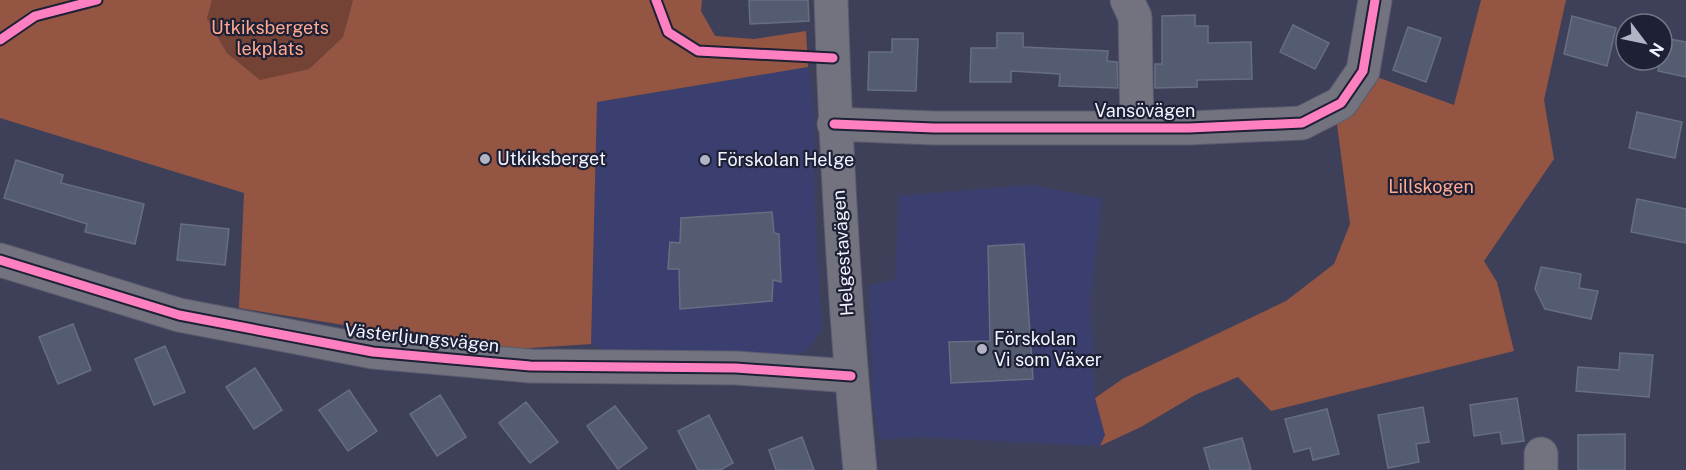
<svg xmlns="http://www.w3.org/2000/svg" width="1686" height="470" font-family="'Public Sans',sans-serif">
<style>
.built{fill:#3b3f70}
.green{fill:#744336}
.forest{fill:#945543}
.building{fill:#545c72;stroke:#676e82;stroke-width:1.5}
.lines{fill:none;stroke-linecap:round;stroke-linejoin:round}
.minor-casing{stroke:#5a5b6e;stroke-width:35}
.minor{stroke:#72737e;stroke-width:33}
.cycleway-casing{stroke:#1e2035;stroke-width:13}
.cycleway{stroke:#ff80c0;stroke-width:9}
.poi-dot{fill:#b2b4c5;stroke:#1e2035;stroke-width:2}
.labels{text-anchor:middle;stroke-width:4.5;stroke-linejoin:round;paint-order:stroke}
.park-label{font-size:18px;fill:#ffaa90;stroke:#1e2035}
.street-label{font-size:18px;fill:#f1f3ff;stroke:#1e2035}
.poi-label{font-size:18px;fill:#f1f3ff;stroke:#1e2035;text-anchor:start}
</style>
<rect width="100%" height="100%" fill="#3e4059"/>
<path class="built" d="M 808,67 L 814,107 L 815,213 L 822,327 L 814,342 L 801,354 L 602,349 L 591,344 L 597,102 Z
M 1031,185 L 1102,199 L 1090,301 L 1095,398 L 1105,435 L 1100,446 L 915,437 L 879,440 L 873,403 L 869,285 L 895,280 L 899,196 Z"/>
<path class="green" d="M 212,0 L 353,0 L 343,37 L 309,69 L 260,81 L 227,53 L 207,18 Z"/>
<path class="forest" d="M 0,0 L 212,0 L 207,18 L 227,53 L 260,80 L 309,69 L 343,37 L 353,0 L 702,0 L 701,11 L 715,36 L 754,39 L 806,31 L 808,67 L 597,102 L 591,344 L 499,350 L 239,308 L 244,193 L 0,118 Z
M 1481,0 L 1566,0 L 1544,100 L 1554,159 L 1484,261 L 1497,282 L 1514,351 L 1271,411 L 1238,377 L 1195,395 L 1141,427 L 1100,446 L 1105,435 L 1095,398 L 1124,378 L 1286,301 L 1334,264 L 1350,224 L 1337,124 L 1374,76 L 1454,105 Z"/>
<path class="building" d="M 749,0 L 808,0 L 809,21 L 750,24 Z
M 1195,15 L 1195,26 L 1208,26 L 1208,43 L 1251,42 L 1252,79 L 1197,80 L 1197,87 L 1155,88 L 1155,64 L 1162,64 L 1162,16 Z
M 1572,16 L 1616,28 L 1607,66 L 1564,54 Z
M 1293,25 L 1329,43 L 1315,69 L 1280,52 Z
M 1408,27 L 1441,38 L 1426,82 L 1393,70 Z
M 997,33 L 1023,33 L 1023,47 L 1108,51 L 1107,61 L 1117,62 L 1118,88 L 1059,86 L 1060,74 L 1011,71 L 1011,82 L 970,82 L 971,48 L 997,48 Z
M 1664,38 L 1686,42 L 1686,77 L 1658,71 L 1660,60 L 1662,60 Z
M 892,39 L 918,39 L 916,91 L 868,90 L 869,52 L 892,52 Z
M 1637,112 L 1682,122 L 1675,158 L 1629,148 Z
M 16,160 L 63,175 L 61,183 L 144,204 L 135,244 L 85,232 L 87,224 L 4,198 Z
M 1637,199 L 1686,209 L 1686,243 L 1631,232 Z
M 772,212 L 774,233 L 779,234 L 781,282 L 773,280 L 772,301 L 680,309 L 679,269 L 668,269 L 670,242 L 680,243 L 681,218 Z
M 181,224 L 229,229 L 225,265 L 177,260 Z
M 1024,244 L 1033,379 L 951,383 L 949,342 L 990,341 L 988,246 Z
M 1541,267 L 1581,274 L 1579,288 L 1598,291 L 1591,319 L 1545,309 L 1535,289 Z
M 73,324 L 91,370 L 58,384 L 39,337 Z
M 165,346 L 185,392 L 154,405 L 135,359 Z
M 1620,353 L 1653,355 L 1649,397 L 1576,391 L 1578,367 L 1619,370 Z
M 255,368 L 282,410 L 254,429 L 226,387 Z
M 349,390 L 377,431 L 348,451 L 319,410 Z
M 440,395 L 466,437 L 437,456 L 410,414 Z
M 1517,398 L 1524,441 L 1502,444 L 1500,432 L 1474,436 L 1470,405 Z
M 526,402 L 558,442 L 530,463 L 499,423 Z
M 615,406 L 647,448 L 618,469 L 587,426 Z
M 1423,407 L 1429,442 L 1416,444 L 1419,462 L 1388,468 L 1378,415 Z
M 1327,409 L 1339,454 L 1313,460 L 1310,448 L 1294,452 L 1285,419 Z
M 709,415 L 733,463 L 720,470 L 698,470 L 678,431 Z
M 1625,434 L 1625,470 L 1578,470 L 1578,435 Z
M 802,437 L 814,470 L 776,470 L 769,450 Z
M 1242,438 L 1251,470 L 1210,470 L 1204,448 Z"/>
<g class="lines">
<g class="minor-casing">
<path id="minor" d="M 831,0 C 836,157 845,314 860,470
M 1127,0 L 1135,17 L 1137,128
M 834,124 L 934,128 L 1189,128 L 1302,123 L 1341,103 L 1363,71 L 1375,0
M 0,260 L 179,315 L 373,352 L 530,366 L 736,368 L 851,376
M 1541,470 L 1541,454"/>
</g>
<use href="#minor" class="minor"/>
<g class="cycleway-casing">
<path id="cycleway" d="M 656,0 L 668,32 L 698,51 L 833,58
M 0,40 L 35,16 L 97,0
M 834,124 L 934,128 L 1189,128 L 1302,123 L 1341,103 L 1363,71 L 1375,0
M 0,260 L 179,315 L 373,352 L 530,366 L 736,368 L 851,376"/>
</g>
<use href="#cycleway" class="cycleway"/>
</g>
<g class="poi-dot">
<circle cx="485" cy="159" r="6"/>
<circle cx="705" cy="160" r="6"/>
<circle cx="982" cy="349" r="6"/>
</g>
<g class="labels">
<g class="park-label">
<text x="270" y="34">Utkiksbergets<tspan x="270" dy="21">lekplats</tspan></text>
<text x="1431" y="193">Lillskogen</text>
</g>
<g class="street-label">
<text x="1145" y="117">Vansövägen</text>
<text transform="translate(843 253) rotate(-94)" y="6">Helgestavägen</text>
<text transform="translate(422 338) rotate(6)" y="6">Västerljungsvägen</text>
</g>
<g class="poi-label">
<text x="497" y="165">Utkiksberget</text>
<text x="717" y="166">Förskolan Helge</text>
<text x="994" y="345">Förskolan<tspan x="994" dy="21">Vi som Växer</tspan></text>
</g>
</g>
<g transform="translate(1644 42) rotate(122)"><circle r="28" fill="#1e2035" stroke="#727486" stroke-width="1.5"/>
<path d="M0-4.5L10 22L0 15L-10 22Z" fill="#b2b4c5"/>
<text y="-9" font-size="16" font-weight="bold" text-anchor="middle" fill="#f1f3ff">N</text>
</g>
</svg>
